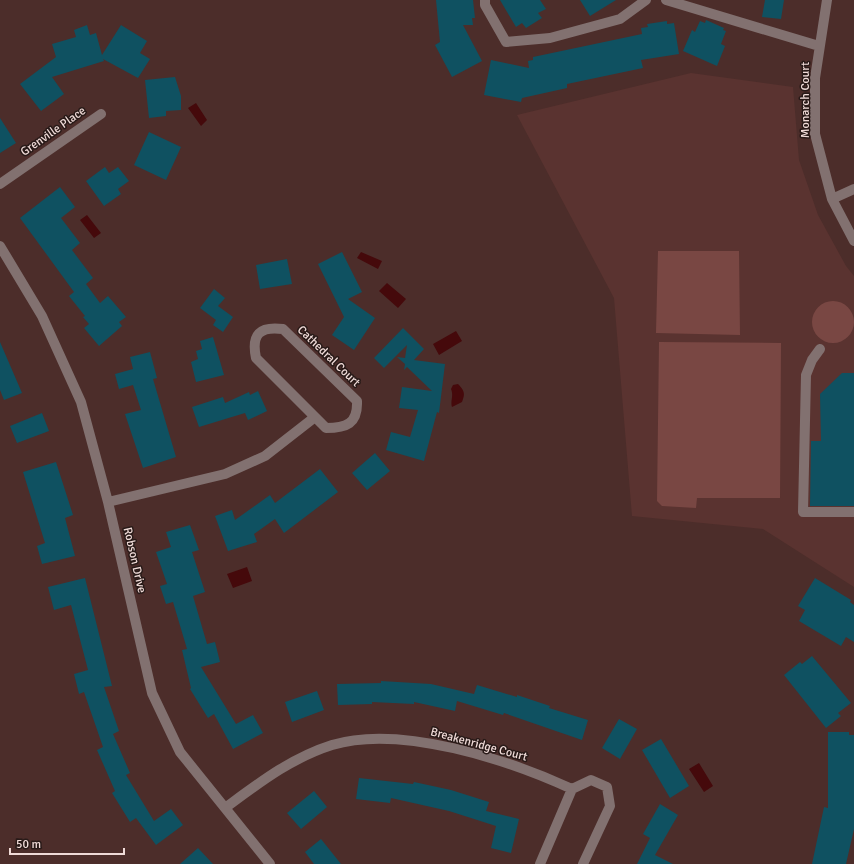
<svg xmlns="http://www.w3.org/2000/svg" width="854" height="864" font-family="Signika,sans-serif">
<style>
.built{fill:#5a3330}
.green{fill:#794743}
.water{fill:#45090b}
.building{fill:#0f5161}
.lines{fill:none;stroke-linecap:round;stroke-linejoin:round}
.minor{stroke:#827170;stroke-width:10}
.labels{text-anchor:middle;stroke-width:3;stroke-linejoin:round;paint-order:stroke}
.street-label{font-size:12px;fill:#f0dbd8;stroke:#281a18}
</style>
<rect width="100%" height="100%" fill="#4c2d2a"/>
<path class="built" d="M 691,73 L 793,87 L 799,160 L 818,215 L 846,266 L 854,276 L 854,587 L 763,529 L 632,516 L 614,298 L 517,115 Z"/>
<path class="green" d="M 658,251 L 739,251 L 740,335 L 656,333 Z
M812 322a21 21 0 1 1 42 0a21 21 0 1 1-42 0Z
M 659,342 L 781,343 L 780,498 L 697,498 L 696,508 L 662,506 L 657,501 Z"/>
<path class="water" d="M 196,103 L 207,120 L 201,126 L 188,108 Z
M 87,215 L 101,233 L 94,238 L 80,220 Z
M 361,252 L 382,261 L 378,269 L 357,258 Z
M 387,283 L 406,299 L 398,308 L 379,291 Z
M 456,331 L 462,341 L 439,355 L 433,344 Z
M 458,384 C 465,391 465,394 462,402 L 452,407 C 450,401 454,396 451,389 L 453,385 Z
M 247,567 L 252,581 L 233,588 L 227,574 Z
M 699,763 L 713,786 L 704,792 L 689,769 Z"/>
<path class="building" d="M 436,0 L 473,0 L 475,18 L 472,18 L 473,25 L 463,25 L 482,61 L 452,77 L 435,45 L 440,42 Z
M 500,0 L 540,0 L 546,9 L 538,13 L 542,18 L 526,28 L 522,23 L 516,27 Z
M 580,0 L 616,0 L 590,16 Z
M 765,0 L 784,0 L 781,19 L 762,17 Z
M 706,20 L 724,28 L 723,30 L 726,31 L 721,44 L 725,46 L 717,66 L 683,51 L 692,30 L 695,32 L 700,21 L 705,23 Z
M 667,21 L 667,24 L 674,23 L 679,54 L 641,60 L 643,68 L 567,84 L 567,88 L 522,98 L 521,102 L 484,95 L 491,60 L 529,68 L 528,61 L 533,60 L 533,57 L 642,34 L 641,28 L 648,27 L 647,24 Z
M 87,25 L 90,35 L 96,33 L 102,55 L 121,25 L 147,41 L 140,53 L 150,59 L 138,78 L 103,59 L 104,61 L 52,77 L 64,94 L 41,111 L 20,84 L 56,57 L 52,44 L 76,37 L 74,30 Z
M 175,77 L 181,96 L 181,110 L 166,111 L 166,116 L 149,118 L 145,80 Z
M 0,118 L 16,143 L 0,153 Z
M 149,132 L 181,147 L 166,180 L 134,165 Z
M 105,167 L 109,173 L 118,167 L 129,181 L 118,189 L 121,194 L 104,206 L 86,181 Z
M 60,187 L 75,207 L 61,218 L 80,243 L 72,250 L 93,278 L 86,284 L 100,303 L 108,296 L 126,317 L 119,322 L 122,326 L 99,346 L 84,328 L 89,324 L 83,317 L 85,316 L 69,296 L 74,292 L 20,218 Z
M 342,252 L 362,292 L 348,299 L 375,318 L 354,350 L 332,335 L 344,317 L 318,264 Z
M 287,259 L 292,284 L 260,289 L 256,265 Z
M 214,289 L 225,298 L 218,306 L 233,317 L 223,332 L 213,325 L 216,320 L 200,308 Z
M 403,328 L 424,349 L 414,360 L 445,364 L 439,413 L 437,412 L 424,461 L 386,450 L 391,432 L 410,437 L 418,410 L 399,408 L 402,387 L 432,391 L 407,367 L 404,370 L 405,364 L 397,357 L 405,358 L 407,345 L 384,368 L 374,358 Z
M 213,337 L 224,375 L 196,382 L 191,362 L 198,359 L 196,351 L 202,349 L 200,341 Z
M 0,342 L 22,393 L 4,400 L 0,390 Z
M 150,352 L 157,378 L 153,379 L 176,457 L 143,468 L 125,414 L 141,410 L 133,385 L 119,389 L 115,374 L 133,369 L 130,357 Z
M 842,373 L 854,373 L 854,506 L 810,506 L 811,441 L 821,441 L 820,394 Z
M 258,391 L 267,411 L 248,420 L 245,413 L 199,427 L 192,407 L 223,397 L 225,403 L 249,392 L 250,395 Z
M 42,413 L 49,431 L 17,443 L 10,426 Z
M 375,453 L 390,471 L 367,490 L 352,473 Z
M 56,462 L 73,515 L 65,518 L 75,556 L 42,564 L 37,546 L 45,543 L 23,472 Z
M 320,469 L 338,492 L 284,533 L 275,519 L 254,534 L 257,542 L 228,551 L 215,516 L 232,510 L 235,520 L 270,495 L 275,503 Z
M 190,525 L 199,550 L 192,552 L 205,592 L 193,596 L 207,644 L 215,642 L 220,662 L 201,667 L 236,724 L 253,715 L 263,733 L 233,749 L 214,714 L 208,718 L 190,689 L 191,688 L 182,650 L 187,649 L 173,602 L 166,604 L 160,586 L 167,584 L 156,552 L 171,547 L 166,532 Z
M 85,578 L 112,686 L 104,687 L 119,731 L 113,734 L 130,773 L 126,775 L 154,821 L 171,809 L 183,825 L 156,845 L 136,818 L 130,822 L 112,793 L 115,791 L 97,750 L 103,747 L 84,692 L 79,694 L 74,674 L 88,670 L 71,605 L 54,610 L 48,587 Z
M 815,578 L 851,600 L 850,602 L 854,605 L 854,642 L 846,637 L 841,646 L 799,621 L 805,610 L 798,606 Z
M 812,656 L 851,703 L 838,713 L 841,716 L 826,728 L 784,675 L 800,662 L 802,664 Z
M 381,681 L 431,684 L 474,694 L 477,685 L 517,697 L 517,695 L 550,706 L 549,708 L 588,720 L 582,740 L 504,713 L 503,715 L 457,701 L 455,711 L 414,702 L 414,704 L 372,702 L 372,704 L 338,705 L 337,684 L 381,683 Z
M 317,691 L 324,710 L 292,722 L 285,702 Z
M 619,719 L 637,729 L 620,759 L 602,748 Z
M 828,732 L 849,732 L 849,735 L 854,735 L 854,829 L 846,864 L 812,864 L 824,807 L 828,808 Z
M 661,739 L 689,786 L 670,798 L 642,750 Z
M 359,778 L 413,784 L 414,782 L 451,790 L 489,802 L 486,811 L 519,819 L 511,853 L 491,848 L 496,826 L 449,811 L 391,798 L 390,803 L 356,799 Z
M 314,791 L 327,807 L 301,829 L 287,813 Z
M 660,804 L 678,815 L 655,855 L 673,864 L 637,864 L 650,838 L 643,834 Z
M 321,839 L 341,864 L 314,864 L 305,852 Z
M 198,848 L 213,864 L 180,864 Z"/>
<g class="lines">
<path class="minor" d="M 485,0 L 485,5 L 506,42 L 550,38 L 620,19 L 646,0
M 666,0 L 819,46
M 827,0 L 815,78 L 815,134 L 832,199 L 854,241
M 0,184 L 101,114
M 832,199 L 854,189
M 0,246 L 42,316 L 81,402 L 108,502 L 152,693 L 180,752 L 270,864
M 820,349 L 812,360 L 806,375 L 803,512 L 854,512
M 108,502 L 225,474 L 265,456 L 315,417 L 326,428 C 346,428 358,424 357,401 L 283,329 C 260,326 251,334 256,358 L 315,417
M 225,808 C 259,783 291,758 332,745 C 400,724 509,760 572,789
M 540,864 L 572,789 L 591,780 L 607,787 L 610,806 L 583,864"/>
</g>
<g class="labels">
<g class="street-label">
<text transform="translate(805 100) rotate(-90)" y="4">Monarch Court</text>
<text transform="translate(53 131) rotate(-35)" y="4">Grenville Place</text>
<text transform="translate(329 356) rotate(44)" y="4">Cathedral Court</text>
<text transform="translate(135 560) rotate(77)" y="4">Robson Drive</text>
<text transform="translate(479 744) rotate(15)" y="4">Breakenridge Court</text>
</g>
</g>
<path d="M10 848v6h114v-6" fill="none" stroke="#f0dbd8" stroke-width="2"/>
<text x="16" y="848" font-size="12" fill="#f0dbd8" stroke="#281a18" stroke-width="3" paint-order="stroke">50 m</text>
</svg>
